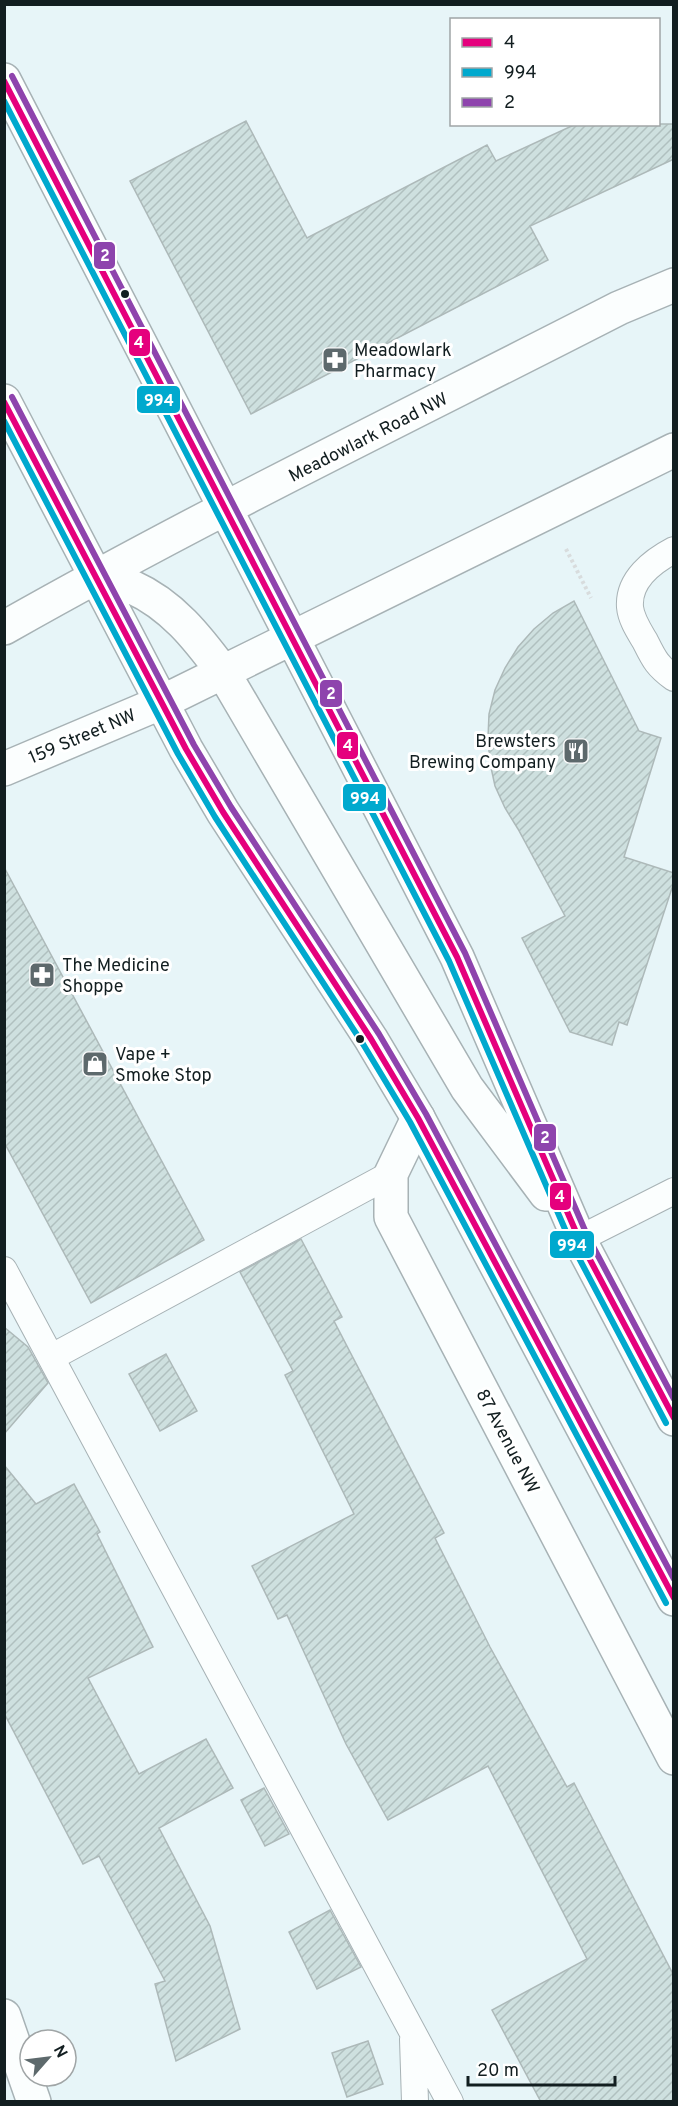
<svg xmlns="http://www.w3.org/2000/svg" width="678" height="2106" font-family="Overpass,sans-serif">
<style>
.building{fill:url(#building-hatch);stroke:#adb9b9;stroke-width:1.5}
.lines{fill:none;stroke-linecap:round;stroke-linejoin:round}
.service-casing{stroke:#a7b2b5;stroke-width:28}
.minor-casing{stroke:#a7b2b5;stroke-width:36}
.secondary-casing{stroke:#a7b2b5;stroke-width:36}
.path{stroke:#d8dcdd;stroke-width:4;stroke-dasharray:3 3;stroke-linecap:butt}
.service{stroke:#fbfefe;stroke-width:26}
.minor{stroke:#fbfefe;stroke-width:33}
.secondary{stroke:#fbfefe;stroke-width:33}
.bus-1-casing{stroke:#fff;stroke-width:10}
.bus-2-casing{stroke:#fff;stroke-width:10}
.bus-3-casing{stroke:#fff;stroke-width:10}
.bus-1{stroke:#e5007d;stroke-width:6}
.bus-2{stroke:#00a9ce;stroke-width:6}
.bus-3{stroke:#8e44ad;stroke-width:6}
.bus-dot{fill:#121e20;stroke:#fff;stroke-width:2}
.labels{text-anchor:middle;stroke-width:6;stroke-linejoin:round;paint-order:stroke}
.poi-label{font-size:18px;fill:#121e20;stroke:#fff;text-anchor:start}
.street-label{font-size:18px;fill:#121e20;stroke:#fff}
.line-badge{stroke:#fff;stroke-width:2}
.badge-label{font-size:16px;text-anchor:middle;font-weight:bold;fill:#fff}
</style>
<defs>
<pattern id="building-hatch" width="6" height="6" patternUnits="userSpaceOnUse" patternTransform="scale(1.5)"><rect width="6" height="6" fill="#cee0df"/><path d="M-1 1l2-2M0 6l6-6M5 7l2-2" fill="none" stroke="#b0c0bf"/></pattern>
</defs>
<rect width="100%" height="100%" fill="#e7f5f8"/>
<path class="building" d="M 246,121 L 307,238 L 487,145 L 496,161 L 576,124 L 674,124 L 674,159 L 530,226 L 548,260 L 251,414 L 130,181 Z
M 574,601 L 639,731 L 661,738 L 624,857 L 674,873 L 674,882 L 627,1025 L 619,1022 L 612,1045 L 570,1032 L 522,938 L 565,916 L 518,829 L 505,808 L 495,786 L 490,763 L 488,738 L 489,714 L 495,690 L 505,668 L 518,647 L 534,629 L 553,613 Z
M 4,867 L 204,1240 L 91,1303 L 4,1142 Z
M 301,1239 L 342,1317 L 334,1321 L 444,1533 L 435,1538 L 490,1647 L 567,1787 L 574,1783 L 674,1976 L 674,2102 L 541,2102 L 492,2010 L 587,1959 L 488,1766 L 388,1820 L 346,1744 L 287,1615 L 278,1619 L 252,1566 L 354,1514 L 285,1375 L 293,1371 L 240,1272 Z
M 4,1327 L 28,1347 L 48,1383 L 4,1434 Z
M 166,1354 L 197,1411 L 160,1431 L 129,1374 Z
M 4,1465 L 36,1504 L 74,1484 L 100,1532 L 97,1534 L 153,1647 L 88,1678 L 139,1774 L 206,1739 L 233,1788 L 159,1828 L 210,1926 L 240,2029 L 176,2061 L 155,1984 L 165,1981 L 99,1856 L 83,1864 L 4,1713 Z
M 264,1788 L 289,1834 L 265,1846 L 241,1800 Z
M 330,1910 L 361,1967 L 317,1989 L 289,1932 Z
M 368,2041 L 383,2084 L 347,2097 L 332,2053 Z"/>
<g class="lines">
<g class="service-casing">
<path id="service" d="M 674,550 C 653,561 628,580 630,607 C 631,619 639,631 645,641 C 654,659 657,666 674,678
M 579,1239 L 674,1191
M 4,1270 L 450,2102
M 52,1357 L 391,1174
M 413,2039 L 415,2102"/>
</g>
<g class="minor-casing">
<path id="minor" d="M 418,1118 L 391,1174 L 391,1217 L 674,1758
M 4,2016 L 34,2102"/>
</g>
<g class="secondary-casing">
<path id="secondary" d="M 4,80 L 457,957 L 579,1239 L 674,1419
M 4,401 L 186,749 L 223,812 L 371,1039 L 418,1118 L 674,1599
M 96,576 C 107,580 121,582 132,587 C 172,605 197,637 223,672 L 467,1088 L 546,1194
M 4,628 C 205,514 414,413 619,308 L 674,285
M 4,769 L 160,703 L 674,450"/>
</g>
<path class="path" d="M 566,549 L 591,598"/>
<use href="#service" class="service"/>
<use href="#minor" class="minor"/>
<use href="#secondary" class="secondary"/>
<g class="bus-1-casing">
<path id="bus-1" d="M 4,81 L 457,957 L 579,1239 L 674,1418
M 4,402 L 186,749 L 223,812 L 371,1039 L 418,1118 L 674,1598"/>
</g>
<g class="bus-2-casing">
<path id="bus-2" d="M 4,101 L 449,961 L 571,1243 L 666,1423
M 4,421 L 178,754 L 215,817 L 363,1044 L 410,1122 L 666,1603"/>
</g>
<g class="bus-3-casing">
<path id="bus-3" d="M 12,76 L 465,953 L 587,1235 L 674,1399
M 12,397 L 194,745 L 231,807 L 379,1034 L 426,1114 L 674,1579"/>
</g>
<use href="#bus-1" class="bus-1"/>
<use href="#bus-2" class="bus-2"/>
<use href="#bus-3" class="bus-3"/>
</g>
<defs>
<g id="pharmacy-square" transform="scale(1.35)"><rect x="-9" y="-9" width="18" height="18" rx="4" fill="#5d696c" stroke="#fff"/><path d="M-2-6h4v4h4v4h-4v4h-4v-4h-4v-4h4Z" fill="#fff"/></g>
<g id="restaurant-square" transform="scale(1.35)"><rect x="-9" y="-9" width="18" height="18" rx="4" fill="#5d696c" stroke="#fff"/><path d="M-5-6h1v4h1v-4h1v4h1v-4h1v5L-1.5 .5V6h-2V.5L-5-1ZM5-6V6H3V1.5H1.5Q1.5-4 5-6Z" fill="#fff"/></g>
<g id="shop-square" transform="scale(1.35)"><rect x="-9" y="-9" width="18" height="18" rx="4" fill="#5d696c" stroke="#fff"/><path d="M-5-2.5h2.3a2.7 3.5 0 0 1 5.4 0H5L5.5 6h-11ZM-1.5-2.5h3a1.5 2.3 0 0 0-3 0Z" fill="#fff"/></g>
</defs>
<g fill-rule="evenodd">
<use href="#pharmacy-square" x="335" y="360"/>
<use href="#restaurant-square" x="576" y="751"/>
<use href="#pharmacy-square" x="42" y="975"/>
<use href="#shop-square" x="95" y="1064"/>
</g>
<g class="bus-dot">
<circle cx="125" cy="294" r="5"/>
<circle cx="360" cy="1039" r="5"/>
</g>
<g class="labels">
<g class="poi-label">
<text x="354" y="356">Meadowlark<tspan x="354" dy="21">Pharmacy</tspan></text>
<text x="556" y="747" text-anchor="end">Brewsters<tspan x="556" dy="21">Brewing Company</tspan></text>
<text x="62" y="971">The Medicine<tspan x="62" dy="21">Shoppe</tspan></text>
<text x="115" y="1060">Vape +<tspan x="115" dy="21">Smoke Stop</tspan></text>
</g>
<g class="street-label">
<text transform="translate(368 437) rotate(-27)" y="6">Meadowlark Road NW</text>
<text transform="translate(82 736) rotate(-23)" y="6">159 Street NW</text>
<text transform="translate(508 1441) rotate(62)" y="6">87 Avenue NW</text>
</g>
</g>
<g class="line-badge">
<rect x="93" y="241" width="23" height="29" rx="6" fill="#8e44ad"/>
<rect x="128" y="328" width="23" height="29" rx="6" fill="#e5007d"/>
<rect x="136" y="385" width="45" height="29" rx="6" fill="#00a9ce"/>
<rect x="319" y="679" width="24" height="29" rx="6" fill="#8e44ad"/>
<rect x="336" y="731" width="23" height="29" rx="6" fill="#e5007d"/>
<rect x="342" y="783" width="45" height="29" rx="6" fill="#00a9ce"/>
<rect x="533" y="1123" width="24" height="29" rx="6" fill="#8e44ad"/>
<rect x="549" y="1182" width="23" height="29" rx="6" fill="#e5007d"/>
<rect x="549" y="1230" width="46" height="29" rx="6" fill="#00a9ce"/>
</g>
<g class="badge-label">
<text x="105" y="261">2</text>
<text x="139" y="348">4</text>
<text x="159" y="406">994</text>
<text x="331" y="699">2</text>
<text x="348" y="751">4</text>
<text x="365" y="804">994</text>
<text x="545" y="1143">2</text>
<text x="560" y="1202">4</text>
<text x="572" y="1251">994</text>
</g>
<rect width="678" height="2106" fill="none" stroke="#121e20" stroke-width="12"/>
<rect x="450" y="18" width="210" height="108" fill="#ffffff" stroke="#a0a5a6" stroke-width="1.5"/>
<rect x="462" y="38" width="30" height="9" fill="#e5007d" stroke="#a0a5a6" stroke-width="1.5"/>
<text x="504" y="48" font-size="18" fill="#121e20">4</text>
<rect x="462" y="68" width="30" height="9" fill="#00a9ce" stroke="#a0a5a6" stroke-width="1.5"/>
<text x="504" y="78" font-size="18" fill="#121e20">994</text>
<rect x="462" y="98" width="30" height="9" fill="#8e44ad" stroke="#a0a5a6" stroke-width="1.5"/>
<text x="504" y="108" font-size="18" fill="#121e20">2</text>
<g transform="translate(48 2058) rotate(62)"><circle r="28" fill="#ffffff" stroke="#a0a5a6" stroke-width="1.5"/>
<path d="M0-4.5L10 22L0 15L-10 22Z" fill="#5d696c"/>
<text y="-9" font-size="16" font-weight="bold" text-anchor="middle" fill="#121e20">N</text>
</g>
<path d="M468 2076v9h147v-9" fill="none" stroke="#121e20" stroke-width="3"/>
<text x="477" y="2076" font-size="18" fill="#121e20" stroke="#ffffff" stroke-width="4.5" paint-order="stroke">20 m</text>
</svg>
